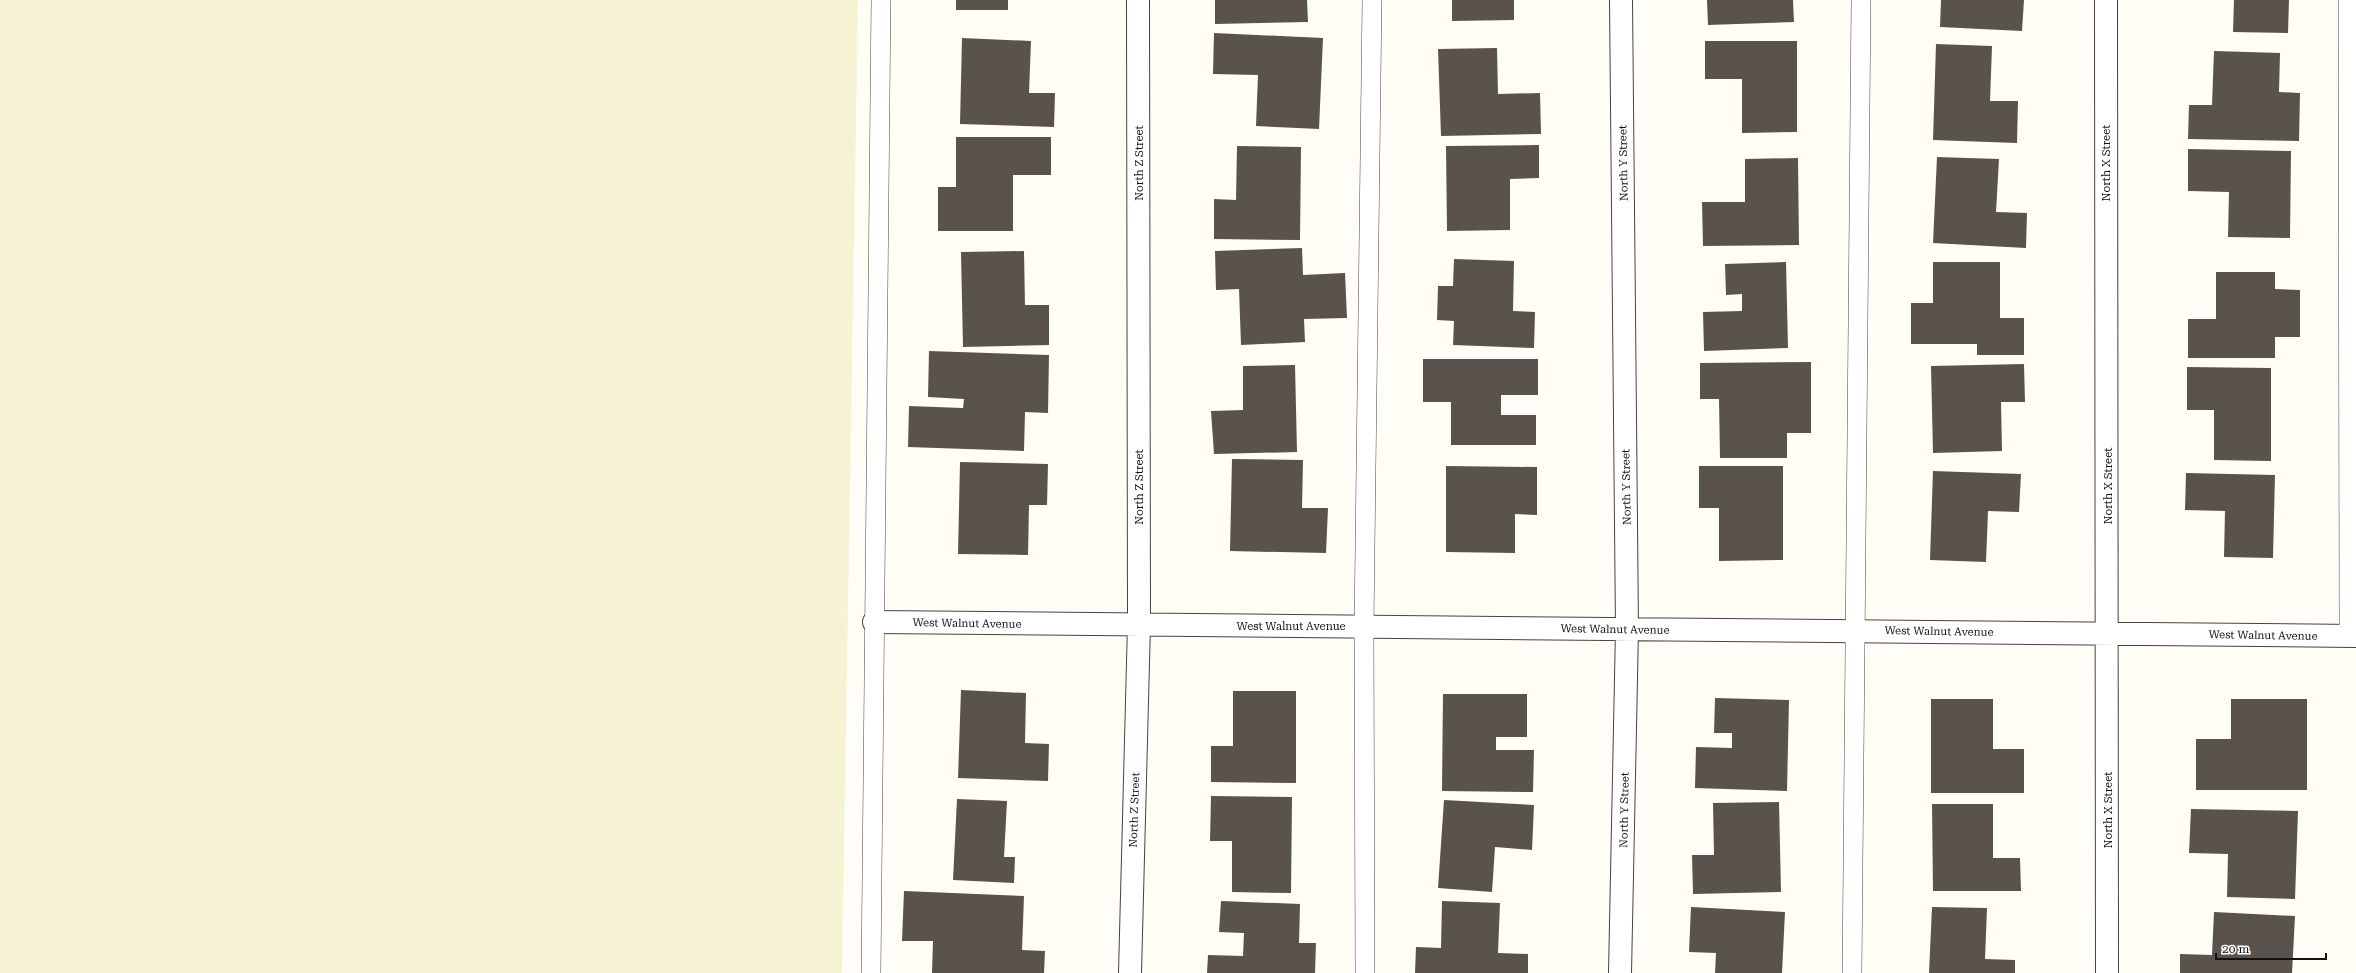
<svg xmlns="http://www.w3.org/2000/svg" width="2356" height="973" font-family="'Roboto Serif',serif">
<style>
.farmland{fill:#f6f3d4}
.building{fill:#5a524d}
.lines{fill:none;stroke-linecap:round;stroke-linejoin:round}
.service-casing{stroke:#444;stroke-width:20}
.minor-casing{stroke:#444;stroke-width:24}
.service{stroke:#fff;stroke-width:19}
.minor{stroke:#fff;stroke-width:22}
.labels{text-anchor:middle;stroke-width:4;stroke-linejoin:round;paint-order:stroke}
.street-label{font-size:11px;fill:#111;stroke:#fff}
</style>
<rect width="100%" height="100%" fill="#fffdf5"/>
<path class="farmland" d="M 0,0 L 858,0 L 842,973 L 0,973 Z"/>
<path class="building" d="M 956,0 L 1008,0 L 1008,10 L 956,10 Z
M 1215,0 L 1307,0 L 1308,22 L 1215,24 Z
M 1452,0 L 1514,0 L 1514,20 L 1452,21 Z
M 1707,0 L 1793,0 L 1794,22 L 1708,25 Z
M 1941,0 L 2024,0 L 2022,31 L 1940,27 Z
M 2234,0 L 2289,0 L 2288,33 L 2233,32 Z
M 1214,33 L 1323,38 L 1319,129 L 1256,126 L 1258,75 L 1213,74 Z
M 962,38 L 1031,41 L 1029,93 L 1055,93 L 1054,127 L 960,124 Z
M 1705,41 L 1797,41 L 1797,132 L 1742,133 L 1742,79 L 1705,79 Z
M 1936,44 L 1992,46 L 1990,101 L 2018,101 L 2017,143 L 1933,140 Z
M 1497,48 L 1498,94 L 1540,93 L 1541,134 L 1441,136 L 1438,49 Z
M 2214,51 L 2280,53 L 2279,92 L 2300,93 L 2299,141 L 2188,139 L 2189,105 L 2212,105 Z
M 956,137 L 1051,137 L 1051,175 L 1013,175 L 1013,231 L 938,231 L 938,187 L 956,187 Z
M 1539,145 L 1539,178 L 1510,179 L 1510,230 L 1447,231 L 1446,146 Z
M 1237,146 L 1301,147 L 1300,240 L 1214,239 L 1214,199 L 1236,200 Z
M 2188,149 L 2291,151 L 2290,238 L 2228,237 L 2229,192 L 2188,191 Z
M 1937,157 L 1999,159 L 1996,212 L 2027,213 L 2026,248 L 1933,243 Z
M 1798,158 L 1799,245 L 1703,246 L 1702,202 L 1745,202 L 1745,159 Z
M 1302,248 L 1303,275 L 1345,273 L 1347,318 L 1304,319 L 1305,342 L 1241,345 L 1239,289 L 1216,290 L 1215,251 Z
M 1024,251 L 1025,305 L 1049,305 L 1049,345 L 963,347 L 961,252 Z
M 1454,259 L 1514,261 L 1513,311 L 1535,312 L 1534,348 L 1453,345 L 1454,321 L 1437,320 L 1438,286 L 1453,286 Z
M 1786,262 L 1788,348 L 1704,351 L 1703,312 L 1742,311 L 1742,294 L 1726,295 L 1725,264 Z
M 1933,262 L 2000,262 L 2000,318 L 2024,318 L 2024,355 L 1977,355 L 1977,344 L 1911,344 L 1911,303 L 1933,303 Z
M 2216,272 L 2275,272 L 2275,289 L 2300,290 L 2300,337 L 2275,337 L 2275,358 L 2188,358 L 2188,319 L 2216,319 Z
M 929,351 L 1049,355 L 1048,413 L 1025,412 L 1024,451 L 908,447 L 909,406 L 963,408 L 964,399 L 928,397 Z
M 1423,359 L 1538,359 L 1538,395 L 1501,395 L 1501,415 L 1536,415 L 1536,445 L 1451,445 L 1451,402 L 1423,402 Z
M 1811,362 L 1811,433 L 1787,433 L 1787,458 L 1720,458 L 1719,399 L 1700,399 L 1700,363 Z
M 2024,364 L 2025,402 L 2001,402 L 2002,451 L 1933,453 L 1931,366 Z
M 1295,365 L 1297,452 L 1214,454 L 1211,411 L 1243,410 L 1243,366 Z
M 2187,367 L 2271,368 L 2271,461 L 2214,460 L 2214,410 L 2187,410 Z
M 1232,459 L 1303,460 L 1302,508 L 1328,508 L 1326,553 L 1230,551 Z
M 960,462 L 1048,464 L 1047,505 L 1029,505 L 1028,555 L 958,554 Z
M 1446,466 L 1537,467 L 1537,515 L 1515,514 L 1515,553 L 1446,552 Z
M 1699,466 L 1783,466 L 1783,560 L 1719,561 L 1719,508 L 1699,508 Z
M 1933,471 L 2021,474 L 2019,512 L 1988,511 L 1986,562 L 1930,560 Z
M 2186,473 L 2275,475 L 2273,558 L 2224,557 L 2225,511 L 2185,510 Z
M 961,690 L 1026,693 L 1025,743 L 1049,744 L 1048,781 L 958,778 Z
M 1233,691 L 1296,691 L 1296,783 L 1211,782 L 1211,746 L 1233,746 Z
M 1443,694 L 1527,694 L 1527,737 L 1496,737 L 1496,750 L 1534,750 L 1533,792 L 1442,791 Z
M 1715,698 L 1789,700 L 1787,791 L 1695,788 L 1696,747 L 1732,748 L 1732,733 L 1714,733 Z
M 1931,699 L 1993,699 L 1993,749 L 2024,749 L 2024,793 L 1931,793 Z
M 2231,699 L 2307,699 L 2307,790 L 2196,790 L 2196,739 L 2231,739 Z
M 1211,796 L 1292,797 L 1291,893 L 1232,892 L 1232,841 L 1210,841 Z
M 957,799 L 1007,801 L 1004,857 L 1015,857 L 1014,883 L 953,880 Z
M 1444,800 L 1534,805 L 1532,850 L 1495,847 L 1492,892 L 1438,888 Z
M 1779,802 L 1781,892 L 1693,894 L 1692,855 L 1714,855 L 1713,803 Z
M 1932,804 L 1993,804 L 1993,858 L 2020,858 L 2021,891 L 1933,891 Z
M 2191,809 L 2298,811 L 2295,899 L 2227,897 L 2228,854 L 2189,853 Z
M 904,891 L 1024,896 L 1022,950 L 1045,951 L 1044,973 L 932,973 L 933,941 L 902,941 Z
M 1221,901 L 1300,904 L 1299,943 L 1316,943 L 1315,973 L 1207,973 L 1208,955 L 1243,956 L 1244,933 L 1219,932 Z
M 1442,901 L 1500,903 L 1498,953 L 1528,954 L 1528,973 L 1415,973 L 1416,947 L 1441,948 Z
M 1691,907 L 1785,912 L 1782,973 L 1715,973 L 1716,953 L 1689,952 Z
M 1932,907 L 1987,908 L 1985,959 L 2015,960 L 2015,973 L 1929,973 Z
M 2214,912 L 2295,916 L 2292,973 L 2180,973 L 2180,954 L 2212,955 Z"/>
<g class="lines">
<g class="service-casing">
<path id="service" d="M 2348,0 L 2349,635
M 871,973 L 881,0
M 1365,973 L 1364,626 L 1372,0
M 1852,973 L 1861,0"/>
</g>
<g class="minor-casing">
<path id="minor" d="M 2106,0 L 2107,973
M 874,622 L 2356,636
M 1130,973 L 1139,624 L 1138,0
M 1620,973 L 1627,629 L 1621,0"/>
</g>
<use href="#service" class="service"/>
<use href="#minor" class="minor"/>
</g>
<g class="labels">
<g class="street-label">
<text transform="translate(1139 163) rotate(-90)" y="4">North Z Street</text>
<text transform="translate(1623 163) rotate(-91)" y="4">North Y Street</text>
<text transform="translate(2106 163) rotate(-90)" y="4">North X Street</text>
<text transform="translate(2108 486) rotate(-90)" y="4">North X Street</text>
<text transform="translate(1139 487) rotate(-90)" y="4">North Z Street</text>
<text transform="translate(1626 487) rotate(-91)" y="4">North Y Street</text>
<text transform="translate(967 623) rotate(1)" y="4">West Walnut Avenue</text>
<text x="1291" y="630">West Walnut Avenue</text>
<text transform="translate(1615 629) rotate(1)" y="4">West Walnut Avenue</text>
<text transform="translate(1939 631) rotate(1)" y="4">West Walnut Avenue</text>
<text transform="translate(2263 635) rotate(1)" y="4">West Walnut Avenue</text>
<text transform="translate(1134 810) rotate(-88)" y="4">North Z Street</text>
<text transform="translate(1624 810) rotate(-89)" y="4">North Y Street</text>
<text transform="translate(2108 810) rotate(-90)" y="4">North X Street</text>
</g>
</g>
<path d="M2216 953v6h110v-6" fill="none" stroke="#111111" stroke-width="2"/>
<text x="2222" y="953" font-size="12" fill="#111111" stroke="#ffffff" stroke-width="3" paint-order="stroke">20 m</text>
</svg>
